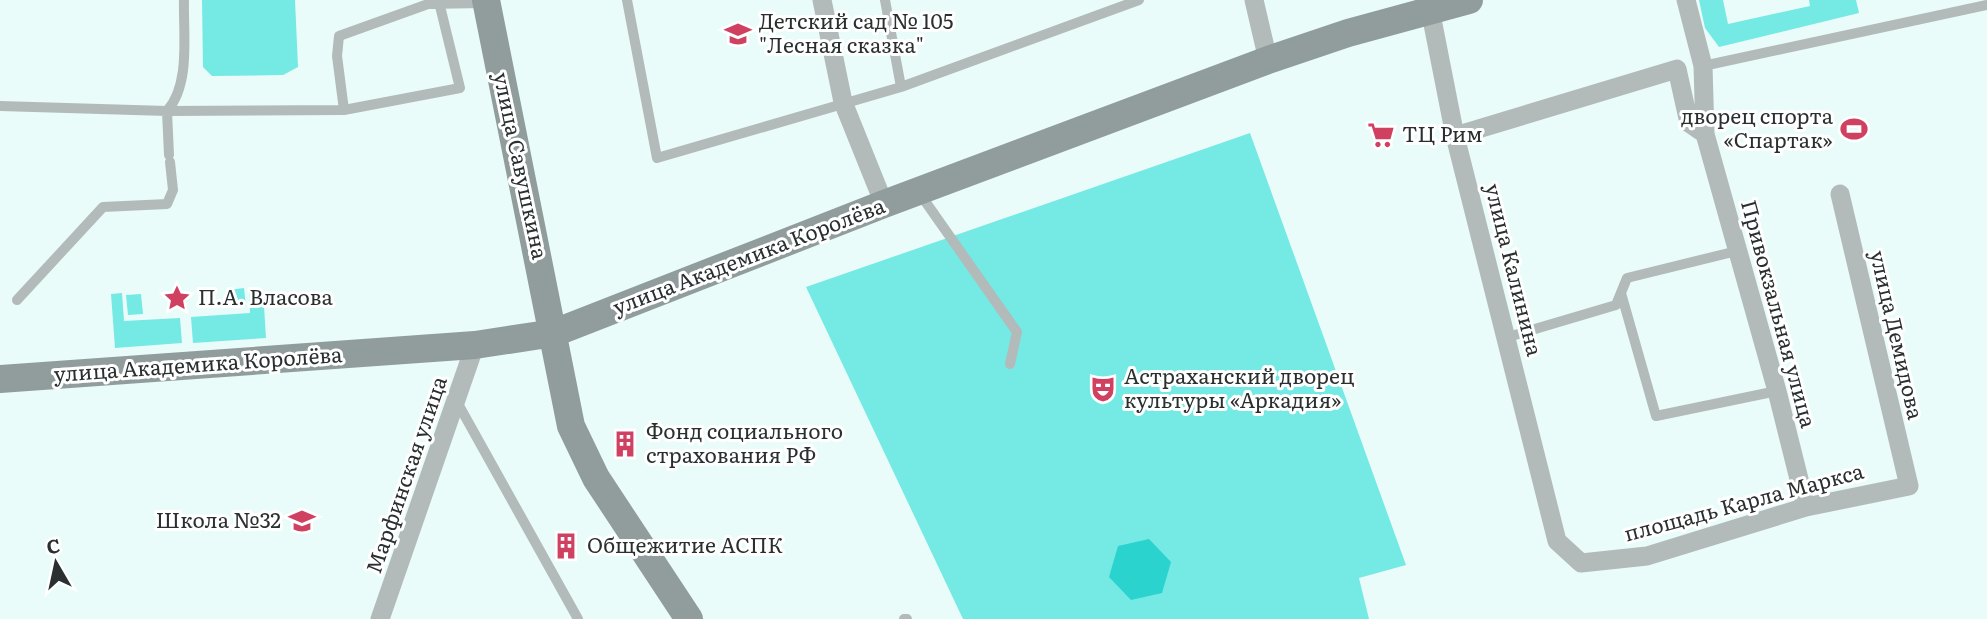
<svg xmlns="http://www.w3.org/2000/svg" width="1987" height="619" font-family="Literata,serif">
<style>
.green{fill:#75e9e4}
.water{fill:#2bd3ce}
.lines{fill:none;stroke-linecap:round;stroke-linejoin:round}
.lane{stroke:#b3baba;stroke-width:10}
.street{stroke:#b3baba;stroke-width:19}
.secondary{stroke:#919d9c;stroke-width:28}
.labels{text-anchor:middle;stroke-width:6;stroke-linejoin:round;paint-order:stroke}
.poi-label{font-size:21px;fill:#29302f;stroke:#fff;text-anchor:start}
.street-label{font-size:21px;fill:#29302f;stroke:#fff}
</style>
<rect width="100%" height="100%" fill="#e9fcfa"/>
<path class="green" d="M 202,0 L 295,0 L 298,67 L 283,75 L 212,76 L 203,67 Z
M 1699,0 L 1723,0 L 1728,24 L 1810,6 L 1809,0 L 1856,0 L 1859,13 L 1719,47 L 1705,28 Z
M 1250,133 L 1406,565 L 1359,578 L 1369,619 L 963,619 L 806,287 Z
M 244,288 L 246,306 L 231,308 L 229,290 Z
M 263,290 L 266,338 L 193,343 L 191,317 L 250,313 L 249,292 Z
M 122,293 L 124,321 L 180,318 L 182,343 L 115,348 L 111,294 Z
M 141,294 L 143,314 L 128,315 L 126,295 Z"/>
<path class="water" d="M 1149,539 L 1171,562 L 1162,593 L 1131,600 L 1109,577 L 1118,546 Z"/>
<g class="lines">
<path class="lane" d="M 627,0 L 657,158 L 901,87 L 1139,0
M 885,0 L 901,87
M 1703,66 L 1987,5
M 0,106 L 167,111 L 344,110 L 460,88 L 439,2
M 344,110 L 337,56 L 339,36 L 428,4 L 483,3
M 169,155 L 167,111 C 191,84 183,34 184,0
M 920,194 L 1017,332 L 1010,364
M 1621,293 L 1656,416 L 1777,391
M 17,300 L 103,207 L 167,204 L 173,190 L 170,162
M 1508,337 L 1616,305 L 1627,278 L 1737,251
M 457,402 L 578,619
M 904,619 L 907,619"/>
<path class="street" d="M 822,0 L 843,102 L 884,204
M 1254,0 L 1268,60
M 1686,0 L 1703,66 L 1705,134 L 1777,391 L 1806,507
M 1430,9 L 1455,136 L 1557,541 L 1581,563 L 1647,556 L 1806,507 L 1909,486 L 1840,194
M 1455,136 L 1677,69 L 1689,123 L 1705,134
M 380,619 L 475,345"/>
<path class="secondary" d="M 486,0 L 571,426 L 596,478 L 689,619
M 0,379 L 475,345 L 554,333 L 884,204 L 1268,60 L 1348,33 L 1469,0"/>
</g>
<defs>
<g id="school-bare" transform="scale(2.1)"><path d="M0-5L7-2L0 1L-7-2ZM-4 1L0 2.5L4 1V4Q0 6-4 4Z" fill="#d04161" stroke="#fff" stroke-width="2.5" paint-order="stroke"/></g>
<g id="stadium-bare" transform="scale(2.1)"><path d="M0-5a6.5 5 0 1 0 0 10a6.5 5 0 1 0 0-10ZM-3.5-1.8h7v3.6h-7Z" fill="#d04161" stroke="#fff" stroke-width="2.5" paint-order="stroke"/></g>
<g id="supermarket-bare" transform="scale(2.1)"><path d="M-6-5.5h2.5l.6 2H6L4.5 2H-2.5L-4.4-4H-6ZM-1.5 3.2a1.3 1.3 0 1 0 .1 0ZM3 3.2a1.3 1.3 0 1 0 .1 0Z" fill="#d04161" stroke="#fff" stroke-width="2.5" paint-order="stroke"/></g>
<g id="sight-bare" transform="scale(2.1)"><path d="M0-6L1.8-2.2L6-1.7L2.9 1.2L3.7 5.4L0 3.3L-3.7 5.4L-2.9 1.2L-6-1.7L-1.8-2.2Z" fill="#d04161" stroke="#fff" stroke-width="2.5" paint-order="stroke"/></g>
<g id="theatre-bare" transform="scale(2.1)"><path d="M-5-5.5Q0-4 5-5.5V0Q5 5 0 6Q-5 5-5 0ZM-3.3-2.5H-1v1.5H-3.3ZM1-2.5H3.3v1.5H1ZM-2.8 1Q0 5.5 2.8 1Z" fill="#d04161" stroke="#fff" stroke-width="2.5" paint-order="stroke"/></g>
<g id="building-bare" transform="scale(2.1)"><path d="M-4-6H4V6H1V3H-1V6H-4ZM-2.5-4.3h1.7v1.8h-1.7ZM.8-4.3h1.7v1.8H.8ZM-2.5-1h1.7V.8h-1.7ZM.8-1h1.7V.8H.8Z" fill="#d04161" stroke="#fff" stroke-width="2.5" paint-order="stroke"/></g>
</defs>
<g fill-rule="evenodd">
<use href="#school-bare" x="738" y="34"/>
<use href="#stadium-bare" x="1854" y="129"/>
<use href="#supermarket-bare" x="1381" y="135"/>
<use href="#sight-bare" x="177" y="298"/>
<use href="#theatre-bare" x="1103" y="389"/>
<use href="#building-bare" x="625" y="444"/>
<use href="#school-bare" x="302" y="521"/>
<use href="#building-bare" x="566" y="546"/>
</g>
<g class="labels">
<g class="poi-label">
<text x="759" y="29">Детский сад № 105<tspan x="759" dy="24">"Лесная сказка"</tspan></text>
<text x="1833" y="124" text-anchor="end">дворец спорта<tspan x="1833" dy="24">«Спартак»</tspan></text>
<text x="1402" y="142">ТЦ Рим</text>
<text x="198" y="305">П.А. Власова</text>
<text x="1124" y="384">Астраханский дворец<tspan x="1124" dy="24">культуры «Аркадия»</tspan></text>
<text x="646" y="439">Фонд социального<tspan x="646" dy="24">страхования РФ</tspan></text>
<text x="281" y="528" text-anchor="end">Школа №32</text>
<text x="587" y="553">Общежитие АСПК</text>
</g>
<g class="street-label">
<text transform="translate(520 166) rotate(78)" y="7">улица Савушкина</text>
<text transform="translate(749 257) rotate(-21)" y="7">улица Академика Королёва</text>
<text transform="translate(1513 270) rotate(76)" y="7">улица Калинина</text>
<text transform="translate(1778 314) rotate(75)" y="7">Привокзальная улица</text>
<text transform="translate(1896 335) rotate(77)" y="7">улица Демидова</text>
<text transform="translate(198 365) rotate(-4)" y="7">улица Академика Королёва</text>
<text transform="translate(407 475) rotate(-71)" y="7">Марфинская улица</text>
<text transform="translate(1744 503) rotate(-15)" y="7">площадь Карла Маркса</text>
</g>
</g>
<g transform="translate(56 563) rotate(351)" stroke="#ffffff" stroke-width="5" paint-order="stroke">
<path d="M0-5L12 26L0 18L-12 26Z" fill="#29302f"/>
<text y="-10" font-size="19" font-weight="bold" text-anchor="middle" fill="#29302f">С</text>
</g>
</svg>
